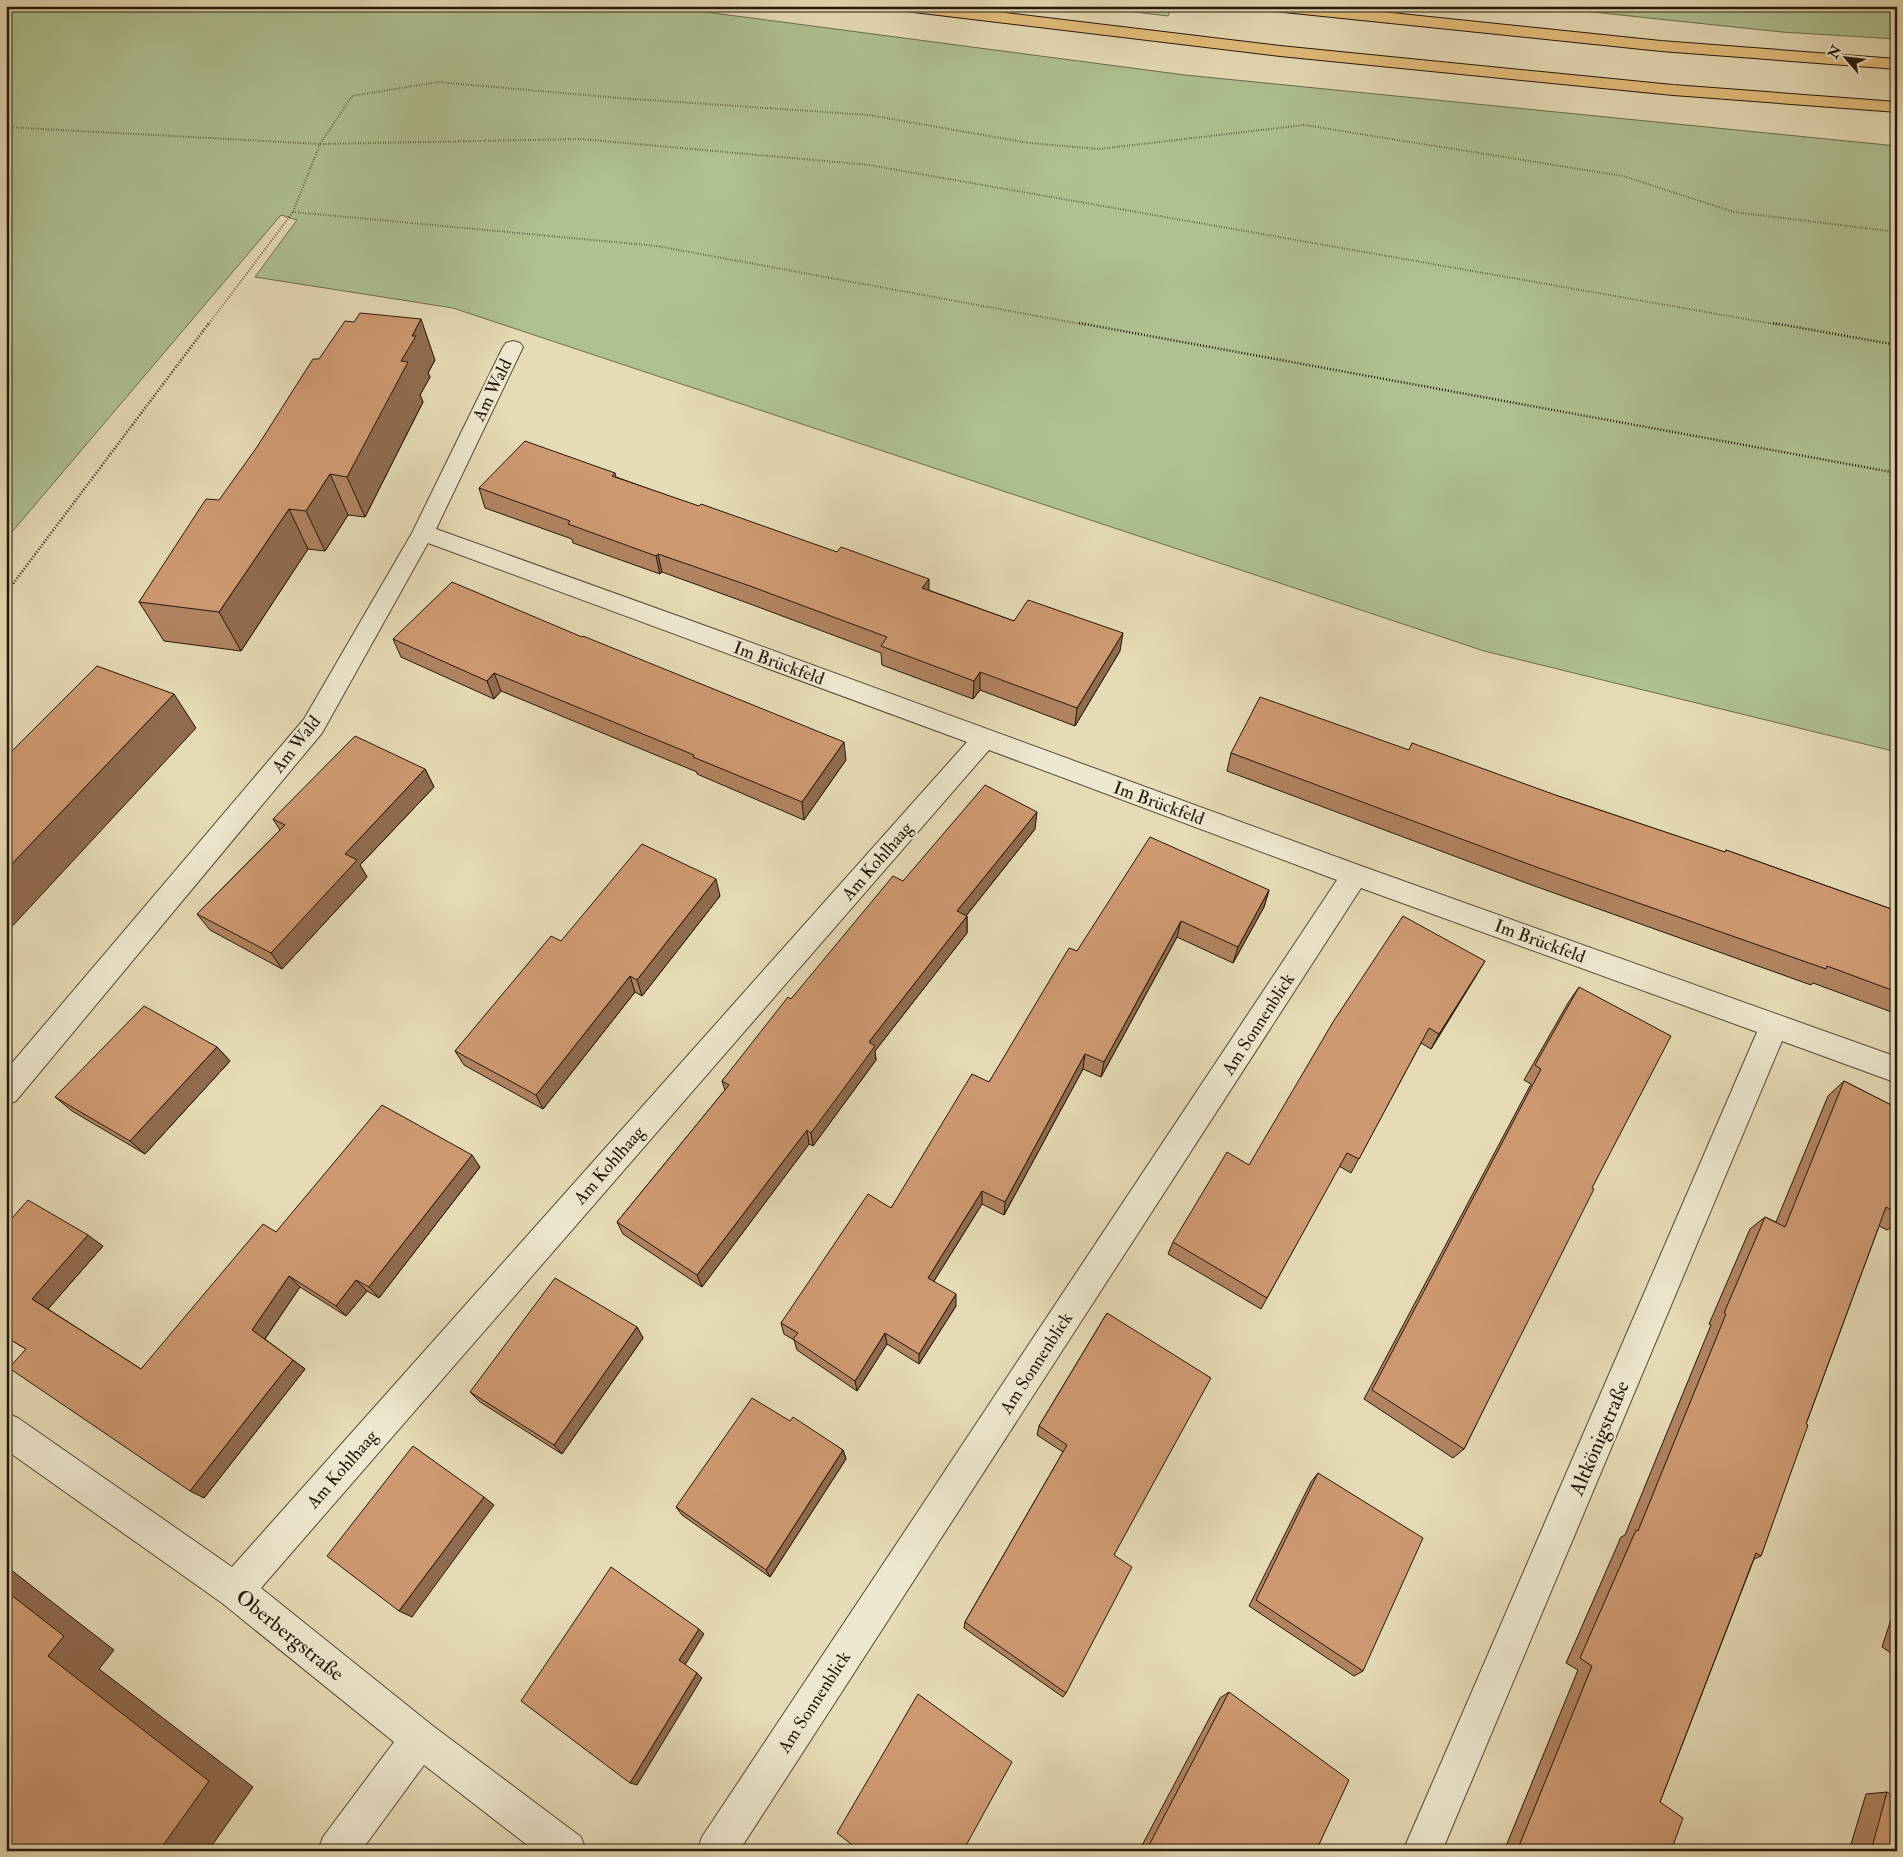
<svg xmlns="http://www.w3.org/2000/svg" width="1903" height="1857" font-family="'IM FELL Double Pica',serif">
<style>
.green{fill:#afc192;stroke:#6a6c4e}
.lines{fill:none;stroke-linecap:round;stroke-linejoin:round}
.minor-casing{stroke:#544735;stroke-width:2}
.highway-casing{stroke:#24160a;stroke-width:2}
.path-far1{stroke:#24160a;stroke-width:2;stroke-dasharray:0.5 2;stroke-linecap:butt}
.path{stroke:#24160a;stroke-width:2.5;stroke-dasharray:1 2;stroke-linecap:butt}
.minor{fill:#efe8d0;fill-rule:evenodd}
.highway{fill:#e3be7b;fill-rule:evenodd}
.wall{fill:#b18461;stroke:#24160a}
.shaded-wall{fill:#906b4f;stroke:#24160a}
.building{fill:#ce9971;stroke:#24160a}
.labels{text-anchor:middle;stroke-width:4.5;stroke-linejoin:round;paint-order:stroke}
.street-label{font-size:18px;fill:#24160a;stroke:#efe8d0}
.near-street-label{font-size:21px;fill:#24160a;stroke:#efe8d0}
</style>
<rect width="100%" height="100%" fill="#e6dbb6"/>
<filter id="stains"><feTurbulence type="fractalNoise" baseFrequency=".004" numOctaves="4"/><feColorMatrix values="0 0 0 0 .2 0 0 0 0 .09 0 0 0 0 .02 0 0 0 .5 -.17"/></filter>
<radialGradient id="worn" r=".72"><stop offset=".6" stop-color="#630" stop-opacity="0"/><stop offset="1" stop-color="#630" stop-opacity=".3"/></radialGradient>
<path class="green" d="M 6,6 L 660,6 L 1185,75 L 1897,146 L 1897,752 L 1484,651 L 453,308 L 255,277 L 297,220 L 281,215 L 6,539 Z
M 1084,6 L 1172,6 L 1168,16 Z
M 1535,6 L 1897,6 L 1897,39 L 1782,32 Z"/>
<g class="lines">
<g class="minor-casing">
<path id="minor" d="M 513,341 L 520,343 L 523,347 L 436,529 L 714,629 L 1364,867 L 1897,1057 L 1897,1083 L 1782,1041 L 1442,1851 L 1403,1851 L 1757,1032 L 1361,888 L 739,1851 L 697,1851 L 702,1837 L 1337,880 L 989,750 L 261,1588 L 433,1726 L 581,1837 L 586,1851 L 535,1851 L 424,1765 L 361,1851 L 318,1851 L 323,1837 L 394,1742 L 222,1603 L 6,1450 L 6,1413 L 18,1418 L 232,1567 L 967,742 L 428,543 L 322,733 L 16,1101 L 6,1105 L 6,1070 L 304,719 L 412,533 L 503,347 L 506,343 Z"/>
</g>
<g class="highway-casing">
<path id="highway" d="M 897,6 L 948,6 L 1280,46 L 1673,85 L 1897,102 L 1897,112 L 1673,95 L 1280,56 L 905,11 L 899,9 Z
M 1266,6 L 1324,6 L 1661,41 L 1897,59 L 1897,69 L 1661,51 L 1274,11 L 1268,9 Z"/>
</g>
<path class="path-far1" d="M 6,127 L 320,144 L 581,139 L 869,165 L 1780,325
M 293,212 L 657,246 L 1086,325
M 208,325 L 293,212 L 320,144 L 352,96 L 438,82 L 619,98 L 869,115 L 1029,143 L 1099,149 L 1304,125 L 1623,176 L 1734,212 L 1897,232"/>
<path class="path" d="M 1079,323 L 1897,473
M 1773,323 L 1897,345
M 6,593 L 209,323"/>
<use href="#minor" class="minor"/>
<use href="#highway" class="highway"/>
</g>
<path class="wall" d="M 435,360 L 428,373 L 430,377 L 420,395 L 423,402 L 365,517 L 348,515 L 325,551 L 308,549 L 241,651 L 164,641 L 139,602 L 219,500 Z
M 615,473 L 616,477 L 1014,621 L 1120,651 L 1075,726 L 980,690 L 973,699 L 882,665 L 881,653 L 753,605 L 662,572 L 660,574 L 573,543 L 572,539 L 485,508 L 479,488 Z
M 393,639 L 846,760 L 804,820 L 697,774 L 697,772 L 501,691 L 494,699 L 401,657 Z
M 1409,750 L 1561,797 L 1724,852 L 1726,850 L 1897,911 L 1897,1014 L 1813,983 L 1811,985 L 1529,884 L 1227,771 L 1231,753 Z
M 425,769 L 434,787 L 360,865 L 367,877 L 282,969 L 210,930 L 197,914 L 280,830 L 273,819 Z
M 1035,829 L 966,916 L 967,916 L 967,933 L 875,1051 L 876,1060 L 813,1146 L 809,1144 L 702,1287 L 623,1234 L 617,1222 L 725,1090 L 722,1081 L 791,999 L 903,881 Z
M 1269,890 L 1264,907 L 1233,963 L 1177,937 L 1101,1077 L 1083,1069 L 1004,1215 L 982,1204 L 934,1281 L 956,1306 L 919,1364 L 887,1344 L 857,1391 L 797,1350 L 794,1340 L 784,1334 L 781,1323 L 891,1208 L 989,1082 L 1077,951 Z
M 720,896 L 642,996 L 635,992 L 543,1109 L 464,1065 L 455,1051 L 561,941 Z
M 1476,976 L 1431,1049 L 1421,1043 L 1351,1173 L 1339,1166 L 1261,1309 L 1168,1254 L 1173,1242 Z
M 1579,987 L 1592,1188 L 1464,1449 L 1453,1458 L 1364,1399 L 1531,1084 L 1524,1080 L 1568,1003 Z
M 217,1047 L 230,1061 L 145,1154 L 72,1111 L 55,1097 Z
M 1844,1081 L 1897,1108 L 1897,1224 L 1887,1230 L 1879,1226 L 1806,1424 L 1761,1556 L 1754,1559 L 1660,1802 L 1671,1851 L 1504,1851 L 1578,1670 L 1566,1663 L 1621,1537 L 1625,1535 L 1711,1325 L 1709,1324 L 1750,1229 L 1765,1217 L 1776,1222 L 1828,1096 Z
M 480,1167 L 379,1298 L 367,1291 L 346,1316 L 300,1287 L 265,1339 L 305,1369 L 204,1498 L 26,1349 L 6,1337 L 103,1246 L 48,1309 L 141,1369 L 276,1232 Z
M 1107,1313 L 1114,1555 L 1066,1693 L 1063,1697 L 964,1628 L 965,1622 L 1063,1452 L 1037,1435 L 1039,1426 Z
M 637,1327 L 643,1338 L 562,1454 L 480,1402 L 470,1392 Z
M 790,1421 L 843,1450 L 846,1459 L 770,1577 L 682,1515 L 676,1507 Z
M 1318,1473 L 1363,1671 L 1354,1676 L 1249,1606 L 1311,1482 Z
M 1897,1601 L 1897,1657 L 1882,1647 Z
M 1229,1692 L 1316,1851 L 1139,1851 L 1220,1698 Z
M 1887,1792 L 1897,1851 L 1849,1851 L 1866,1794 Z"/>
<path class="shaded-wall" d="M 421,319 L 435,360 L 428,373 L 430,377 L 420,395 L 423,402 L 365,517 L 347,477 L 412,336 Z
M 330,474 L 348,515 L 325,551 L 306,511 Z
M 289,509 L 308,549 L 241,651 L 219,612 Z
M 658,554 L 662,572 L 660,574 L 656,556 Z
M 929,579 L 929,598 L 922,588 Z
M 1123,633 L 1120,651 L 1075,726 L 1077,708 Z
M 980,672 L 980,690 L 973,699 L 974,681 Z
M 494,673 L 501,691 L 494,699 L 487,681 Z
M 174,694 L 196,728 L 6,933 L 6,870 Z
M 844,742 L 846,760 L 804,820 L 802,802 Z
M 425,769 L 434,787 L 360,865 L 367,877 L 282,969 L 271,953 L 345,854 Z
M 1037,812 L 1035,829 L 957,927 L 957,911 Z
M 716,879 L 720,896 L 642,996 L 637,980 Z
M 1269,890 L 1264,907 L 1233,963 L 1238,947 Z
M 967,916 L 967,933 L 875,1051 L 876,1060 L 813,1146 L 811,1133 L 869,1042 Z
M 1181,921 L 1177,937 L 1101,1077 L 1104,1062 Z
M 1485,961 L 1476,976 L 1431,1049 L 1439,1034 Z
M 630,976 L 635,992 L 543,1109 L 536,1095 Z
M 217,1047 L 230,1061 L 145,1154 L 130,1141 Z
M 1085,1054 L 1083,1069 L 1004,1215 L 1005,1202 Z
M 807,1130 L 809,1144 L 702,1287 L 697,1275 Z
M 472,1155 L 480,1167 L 379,1298 L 369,1287 Z
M 982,1191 L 982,1204 L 929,1289 L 928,1278 Z
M 88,1235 L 103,1246 L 48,1309 L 32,1299 Z
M 289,1276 L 300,1287 L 264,1340 L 252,1330 Z
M 356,1280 L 367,1291 L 346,1316 L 336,1306 Z
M 956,1294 L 956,1306 L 919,1364 L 919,1354 Z
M 637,1327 L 643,1338 L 562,1454 L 554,1445 Z
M 885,1333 L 887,1344 L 857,1391 L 855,1381 Z
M 293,1360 L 305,1369 L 204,1498 L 190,1491 Z
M 843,1450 L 846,1459 L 770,1577 L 766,1570 Z
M 484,1497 L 494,1505 L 412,1617 L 399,1611 Z
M 6,1566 L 114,1650 L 99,1669 L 253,1787 L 208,1851 L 159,1851 L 48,1656 L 6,1591 Z
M 699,1629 L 704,1634 L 685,1665 L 679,1660 Z
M 697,1673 L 702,1678 L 637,1785 L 630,1783 Z"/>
<path class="building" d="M 360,313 L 421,319 L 412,336 L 416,336 L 401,361 L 408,362 L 347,477 L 330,474 L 306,511 L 289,509 L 219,612 L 139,602 L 206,499 L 219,500 L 257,447 L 313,359 L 319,359 L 345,321 L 354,322 Z
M 525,441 L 615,473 L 612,476 L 699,506 L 701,504 L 837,552 L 841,547 L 929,579 L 922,588 L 1014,621 L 1028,600 L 1123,633 L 1077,708 L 980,672 L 974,681 L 881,646 L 887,637 L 750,586 L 658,554 L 656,556 L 568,524 L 570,521 L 479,488 Z
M 452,582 L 582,637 L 583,636 L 844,742 L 802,802 L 693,757 L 694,755 L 494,673 L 487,681 L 393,639 Z
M 97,666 L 174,694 L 6,870 L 6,757 Z
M 1260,697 L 1409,750 L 1412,743 L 1561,797 L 1725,852 L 1726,850 L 1897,911 L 1897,992 L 1827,966 L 1826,969 L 1539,868 L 1231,753 Z
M 355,736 L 425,769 L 345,854 L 357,860 L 271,953 L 197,914 L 285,825 L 273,819 Z
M 985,785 L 1037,812 L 957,911 L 967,916 L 869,1042 L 875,1046 L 811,1133 L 807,1130 L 697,1275 L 617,1222 L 729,1085 L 722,1081 L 788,997 L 791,999 L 893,876 L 903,881 Z
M 1150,837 L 1269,890 L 1238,947 L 1181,921 L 1104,1062 L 1085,1054 L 1005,1202 L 982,1191 L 928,1278 L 956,1294 L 919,1354 L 885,1333 L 855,1381 L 793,1339 L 798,1333 L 781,1323 L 868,1194 L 891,1208 L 972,1074 L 989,1082 L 1069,948 L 1077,951 Z
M 642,844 L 716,879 L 637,980 L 630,976 L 536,1095 L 455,1051 L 551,936 L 561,941 Z
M 1403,916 L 1485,961 L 1439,1034 L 1429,1028 L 1359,1159 L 1347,1153 L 1267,1298 L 1173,1242 L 1227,1152 L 1249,1165 L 1333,1022 Z
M 1579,987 L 1671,1036 L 1592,1188 L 1594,1189 L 1464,1449 L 1372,1390 L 1541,1069 L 1535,1065 Z
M 144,1006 L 217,1047 L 130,1141 L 55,1097 Z
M 1844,1081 L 1897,1108 L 1897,1213 L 1886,1207 L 1806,1424 L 1808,1425 L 1761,1556 L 1756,1553 L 1660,1802 L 1683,1818 L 1671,1851 L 1517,1851 L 1592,1666 L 1580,1658 L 1636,1530 L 1638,1531 L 1726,1314 L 1724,1313 L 1765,1217 L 1785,1227 Z
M 382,1105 L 472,1155 L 369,1287 L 356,1280 L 336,1306 L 289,1276 L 252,1330 L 293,1360 L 190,1491 L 9,1368 L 26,1349 L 6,1337 L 6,1225 L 28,1200 L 88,1235 L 32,1299 L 141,1369 L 263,1224 L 276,1232 Z
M 555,1278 L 637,1327 L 554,1445 L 470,1392 Z
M 1107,1313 L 1211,1378 L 1114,1555 L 1132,1567 L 1066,1693 L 965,1622 L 1067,1445 L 1039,1426 Z
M 752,1398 L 790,1421 L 793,1417 L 843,1450 L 766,1570 L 676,1507 Z
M 413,1446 L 484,1497 L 399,1611 L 327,1556 Z
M 1318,1473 L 1423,1538 L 1363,1671 L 1256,1600 Z
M 611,1567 L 699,1629 L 679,1660 L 697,1673 L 630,1783 L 521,1701 Z
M 6,1591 L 64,1636 L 48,1656 L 209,1781 L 159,1851 L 6,1851 Z
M 1229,1692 L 1349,1780 L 1316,1851 L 1146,1851 Z
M 918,1694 L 1012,1762 L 963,1851 L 860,1851 L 837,1833 Z
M 1887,1792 L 1897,1798 L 1897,1851 L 1871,1851 Z"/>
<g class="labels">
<g class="street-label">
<text transform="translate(492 390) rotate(-64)" y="6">Am Wald</text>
<text transform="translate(779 663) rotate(20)" y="6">Im Brückfeld</text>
<text transform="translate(296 744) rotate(-52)" y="6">Am Wald</text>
<text transform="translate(1159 803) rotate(20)" y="6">Im Brückfeld</text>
<text transform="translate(877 861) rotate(-49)" y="6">Am Kohlhaag</text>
<text transform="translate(1540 941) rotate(20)" y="6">Im Brückfeld</text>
<text transform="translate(1258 1024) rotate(-57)" y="6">Am Sonnenblick</text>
<text transform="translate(609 1165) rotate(-49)" y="6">Am Kohlhaag</text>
<text transform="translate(1036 1363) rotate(-57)" y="6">Am Sonnenblick</text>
<text transform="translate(342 1469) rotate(-49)" y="6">Am Kohlhaag</text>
<text transform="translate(814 1702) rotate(-57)" y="6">Am Sonnenblick</text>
</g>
<g class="near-street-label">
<text transform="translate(1599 1438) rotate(-67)" y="7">Altkönigstraße</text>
<text transform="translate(290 1635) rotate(39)" y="7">Oberbergstraße</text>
</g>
</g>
<rect width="1903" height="1857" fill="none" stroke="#e6dbb6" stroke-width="25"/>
<rect x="8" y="8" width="1888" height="1842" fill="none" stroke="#24160a" stroke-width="2.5"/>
<rect x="12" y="12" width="1878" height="1832" fill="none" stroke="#24160a"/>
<g transform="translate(1846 58) rotate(298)" stroke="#efe8d0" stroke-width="4" paint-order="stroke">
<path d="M0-4L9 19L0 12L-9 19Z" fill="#24160a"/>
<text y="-8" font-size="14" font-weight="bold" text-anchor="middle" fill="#24160a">N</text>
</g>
<rect width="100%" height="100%" filter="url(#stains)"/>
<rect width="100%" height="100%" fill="url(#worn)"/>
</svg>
